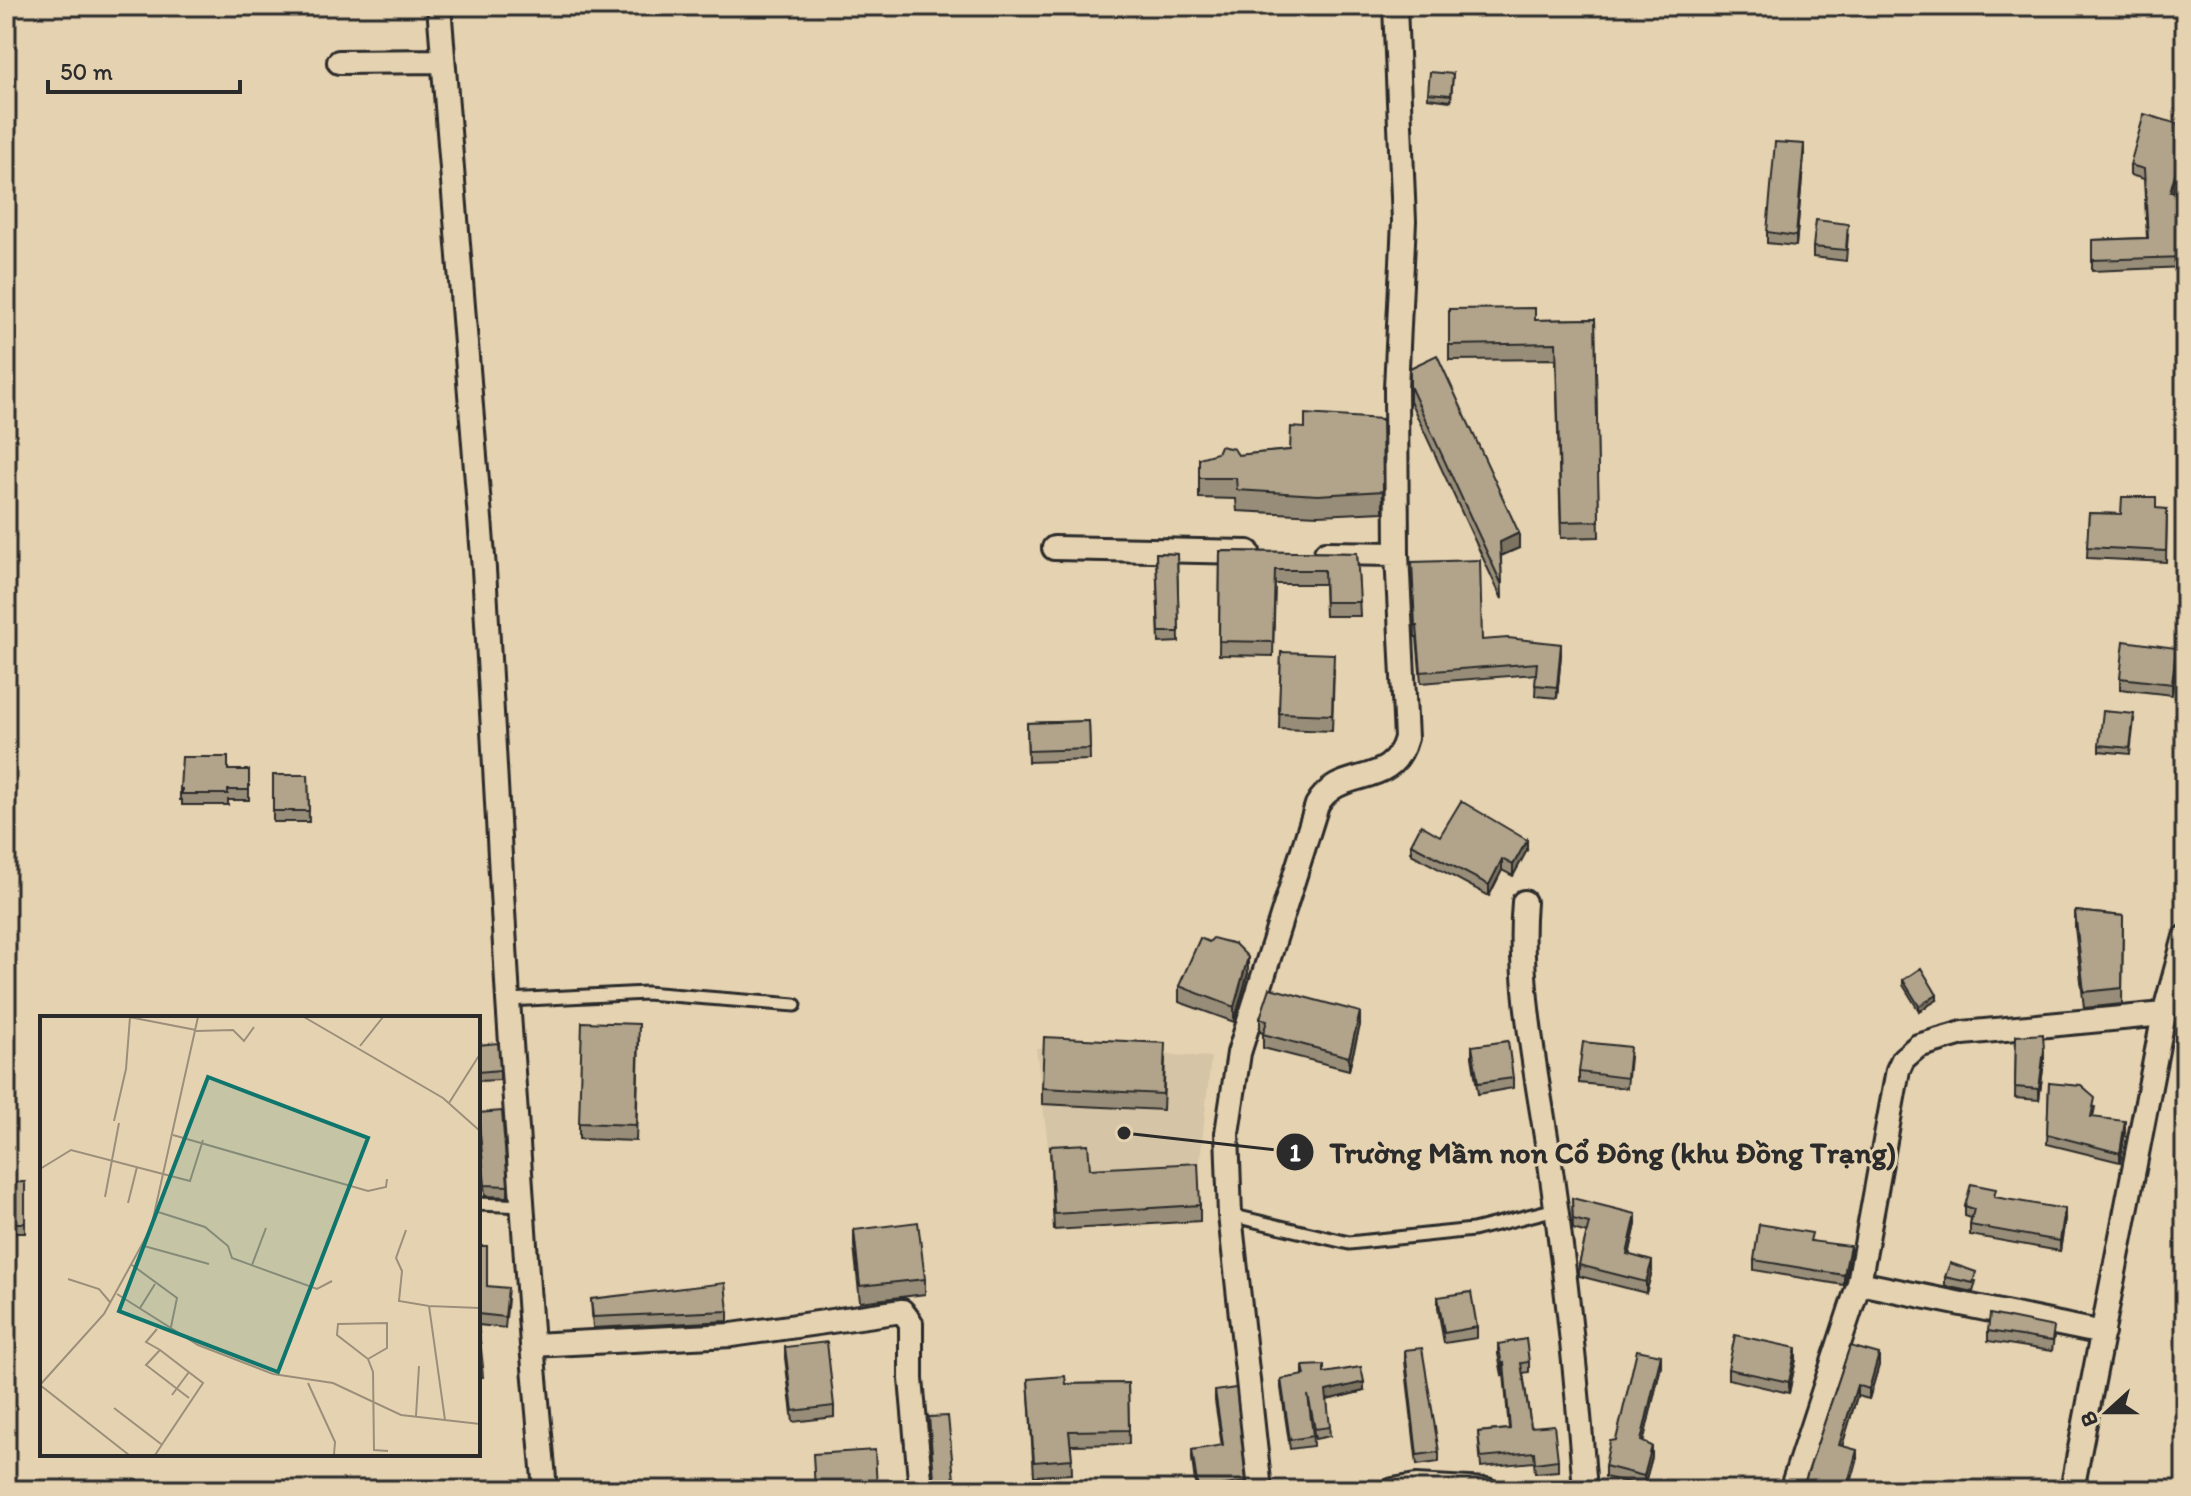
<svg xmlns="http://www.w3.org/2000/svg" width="2191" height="1496" font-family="Itim,sans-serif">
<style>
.built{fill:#d5c4a5}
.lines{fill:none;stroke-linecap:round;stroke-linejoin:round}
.service-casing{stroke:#2b2b2b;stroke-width:17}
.minor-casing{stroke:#2b2b2b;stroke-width:28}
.service{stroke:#e5d2b0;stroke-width:11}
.minor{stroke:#e5d2b0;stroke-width:22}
.wall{fill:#988d78;stroke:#2b2b2b;stroke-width:2}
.shaded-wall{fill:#7c7361;stroke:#2b2b2b;stroke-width:2}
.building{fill:#b1a48b;stroke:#2b2b2b;stroke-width:2}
.inset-road{fill:none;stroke:#9b8f7b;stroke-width:2}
.view{fill:#0f766e;fill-opacity:0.15;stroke:#0f766e;stroke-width:4}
.inset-edge{fill:none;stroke:#2b2b2b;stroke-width:4}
.leader{fill:none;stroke:#2b2b2b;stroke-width:3}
.callout-dot{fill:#2b2b2b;stroke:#e5d2b0;stroke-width:3}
.mark-label{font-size:24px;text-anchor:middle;font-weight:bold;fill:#fff}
.callout-label{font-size:30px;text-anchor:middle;font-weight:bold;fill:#2b2b2b;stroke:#e5d2b0;stroke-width:6;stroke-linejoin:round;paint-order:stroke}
</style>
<rect width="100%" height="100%" fill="#e5d2b0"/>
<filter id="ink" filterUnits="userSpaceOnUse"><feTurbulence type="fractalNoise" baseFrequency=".0125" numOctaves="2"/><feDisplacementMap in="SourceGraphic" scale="16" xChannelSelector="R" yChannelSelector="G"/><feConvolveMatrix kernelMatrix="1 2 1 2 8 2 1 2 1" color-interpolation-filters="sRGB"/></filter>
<g filter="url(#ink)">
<path class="built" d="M 1036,1048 L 1211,1057 L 1198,1179 L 1200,1221 L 1054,1230 L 1050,1162 Z"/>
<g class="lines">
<g class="service-casing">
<path id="service" d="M 508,1000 L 646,993 L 795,1005
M 478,1204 L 523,1206
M 1230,1215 L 1349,1243 L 1473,1230 L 1556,1209"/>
</g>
<g class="minor-casing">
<path id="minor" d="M 439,6 L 484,569 L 508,1000 L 532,1345 L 545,1490
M 339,62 L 442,61
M 1054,548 L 1248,552
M 1326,553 L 1397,554
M 1524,902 C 1517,981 1537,1077 1549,1156 C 1565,1267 1577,1379 1585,1490
M 1859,1283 L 2103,1333
M 532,1345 L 732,1335 L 902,1311 L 911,1323 L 911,1379 L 921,1490
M 1260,1490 L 1230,1215 L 1227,1133 L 1239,1053 L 1317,805 C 1340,764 1392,791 1406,738 L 1397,554 L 1396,388 L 1404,221 L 1395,6
M 1393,1490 L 1416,1486 L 1487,1490
M 1791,1490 L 1859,1283 L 1898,1070 L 1903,1059 L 1918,1046 L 1963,1033 L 2164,1014
M 2072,1490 L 2164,1014 L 2185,937"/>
</g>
<use href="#service" class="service"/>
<use href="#minor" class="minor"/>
</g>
<path class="wall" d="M 1453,74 L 1451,101 L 1428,98 L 1428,93 Z
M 2185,126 L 2185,148 L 2173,192 L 2185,191 L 2185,267 L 2092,271 L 2092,240 L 2147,238 L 2144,179 L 2130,175 L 2130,165 Z
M 1804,155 L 1796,246 L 1767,243 L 1767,232 Z
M 1848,235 L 1846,261 L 1813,257 L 1813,247 Z
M 1449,309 L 1535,320 L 1595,319 L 1599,537 L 1561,538 L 1556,359 L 1449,360 Z
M 1410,368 L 1519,548 L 1501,556 L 1502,599 L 1410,401 Z
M 1382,419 L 1383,512 L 1318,515 L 1237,511 L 1236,499 L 1199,498 L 1199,478 L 1238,455 L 1290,450 L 1305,428 Z
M 2167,509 L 2166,562 L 2087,558 L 2089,513 L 2121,514 Z
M 1220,551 L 1357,553 L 1360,616 L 1325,616 L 1324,584 L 1275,584 L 1273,656 L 1219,655 Z
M 1156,553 L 1177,554 L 1179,642 L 1159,643 Z
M 1412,573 L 1482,640 L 1561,654 L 1557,698 L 1535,696 L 1536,674 L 1421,683 L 1417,637 L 1415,637 Z
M 1281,652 L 1334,669 L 1332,731 L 1279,729 Z
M 2176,658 L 2172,695 L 2120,689 L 2120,678 Z
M 2134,720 L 2130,754 L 2099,751 L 2099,745 Z
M 1089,721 L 1090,760 L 1028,762 L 1027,723 Z
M 228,770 L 249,770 L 249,800 L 228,800 L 228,805 L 182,805 L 182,800 L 180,800 L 180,789 Z
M 273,775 L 308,775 L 309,822 L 273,822 Z
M 1440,836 L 1527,850 L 1513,876 L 1502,870 L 1489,896 L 1411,854 L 1411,844 Z
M 2075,911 L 2123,916 L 2122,1004 L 2084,1008 L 2075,927 Z
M 1209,942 L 1248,973 L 1234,1022 L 1179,1002 L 1179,986 Z
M 1903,980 L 1937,1000 L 1919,1011 L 1903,985 Z
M 1260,1018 L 1360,1025 L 1349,1070 L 1263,1048 L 1263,1033 L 1260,1032 Z
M 2016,1036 L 2044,1061 L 2039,1100 L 2015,1098 Z
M 639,1040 L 636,1141 L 579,1139 L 579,1123 Z
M 478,1045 L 500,1070 L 500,1080 L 478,1081 Z
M 1472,1046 L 1513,1078 L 1513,1088 L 1478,1094 L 1472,1057 Z
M 1630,1057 L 1627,1088 L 1579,1083 L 1579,1072 Z
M 1165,1059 L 1163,1110 L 1042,1104 L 1042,1088 Z
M 2049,1083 L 2095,1107 L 2093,1117 L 2125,1131 L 2120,1162 L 2047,1144 Z
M 478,1113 L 508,1186 L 508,1197 L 485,1196 Z
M 1050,1146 L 1090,1169 L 1200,1205 L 1200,1221 L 1054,1230 Z
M 25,1182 L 25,1233 L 6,1233 L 6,1183 Z
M 1996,1197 L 2065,1219 L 2060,1251 L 1970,1235 L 1970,1225 L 1971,1218 L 1965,1216 L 1965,1206 Z
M 1572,1198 L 1636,1224 L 1629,1255 L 1652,1271 L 1646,1293 L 1579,1276 L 1579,1265 L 1587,1233 L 1573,1229 Z
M 854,1230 L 925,1279 L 925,1294 L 860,1302 L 854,1246 Z
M 1812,1241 L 1850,1257 L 1844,1285 L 1754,1270 L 1754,1260 Z
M 478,1246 L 487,1286 L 508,1299 L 505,1328 L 478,1325 L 483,1377 L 478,1377 Z
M 1945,1277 L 1976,1281 L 1973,1292 L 1945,1286 Z
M 1438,1297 L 1477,1327 L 1477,1338 L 1444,1343 L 1438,1308 Z
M 591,1299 L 728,1311 L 728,1321 L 593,1328 Z
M 1988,1331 L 2054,1337 L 2052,1351 L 1988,1341 Z
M 1498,1344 L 1529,1362 L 1529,1372 L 1523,1373 L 1531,1427 L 1558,1460 L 1558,1471 L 1535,1473 L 1534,1462 L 1481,1467 L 1478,1432 L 1509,1429 L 1504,1374 L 1502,1375 L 1498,1354 Z
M 1850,1346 L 1879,1365 L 1869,1399 L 1857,1396 L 1842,1446 L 1857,1461 L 1804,1484 Z
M 785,1347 L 834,1406 L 834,1417 L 793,1422 L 785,1358 Z
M 1405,1350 L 1439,1452 L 1439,1462 L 1417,1465 L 1405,1361 Z
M 1796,1359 L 1789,1393 L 1728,1379 L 1728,1369 Z
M 1303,1366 L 1324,1373 L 1364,1391 L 1327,1400 L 1330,1436 L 1315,1439 L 1312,1423 L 1313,1446 L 1290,1449 L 1281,1388 L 1281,1379 L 1303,1376 Z
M 1661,1366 L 1643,1442 L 1652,1457 L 1644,1486 L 1605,1477 L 1605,1466 L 1616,1440 Z
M 1028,1379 L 1066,1384 L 1128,1383 L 1129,1444 L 1071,1445 L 1072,1474 L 1034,1476 Z
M 1215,1391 L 1246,1482 L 1246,1490 L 1196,1490 L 1192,1459 L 1192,1450 L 1222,1446 L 1215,1401 Z"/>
<path class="shaded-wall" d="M 2185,138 L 2185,148 L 2170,203 L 2170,192 Z
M 1804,144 L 1804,155 L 1796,246 L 1796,236 Z
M 1519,533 L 1519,548 L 1500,556 L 1500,542 Z
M 1561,644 L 1561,654 L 1557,698 L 1557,687 Z
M 2176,648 L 2176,658 L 2172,695 L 2172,684 Z
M 1527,840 L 1527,850 L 1513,876 L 1513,865 Z
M 1502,859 L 1502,870 L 1489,896 L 1489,885 Z
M 1248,957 L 1248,973 L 1234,1022 L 1234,1007 Z
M 1937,995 L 1937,1000 L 1919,1011 L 1919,1006 Z
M 1360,1012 L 1360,1025 L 1349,1070 L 1349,1057 Z
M 2044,1050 L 2044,1061 L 2039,1100 L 2039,1089 Z
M 2125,1121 L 2125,1131 L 2120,1162 L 2120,1153 Z
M 2065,1209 L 2065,1219 L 2060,1251 L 2060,1241 Z
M 1636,1214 L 1636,1224 L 1627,1265 L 1627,1254 Z
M 1850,1246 L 1850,1257 L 1844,1285 L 1844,1275 Z
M 1652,1261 L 1652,1271 L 1646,1293 L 1646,1282 Z
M 1796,1348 L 1796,1359 L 1789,1393 L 1789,1382 Z
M 1879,1354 L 1879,1365 L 1869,1399 L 1869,1389 Z
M 1661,1355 L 1661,1366 L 1641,1452 L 1641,1441 Z
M 1504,1363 L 1504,1374 L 1502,1375 L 1502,1364 Z
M 1364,1382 L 1364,1391 L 1326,1400 L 1326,1391 Z
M 1857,1385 L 1857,1396 L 1839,1456 L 1839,1445 Z
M 1652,1446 L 1652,1457 L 1644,1486 L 1644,1476 Z
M 1857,1450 L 1857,1461 L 1849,1490 L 1846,1490 Z"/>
<path class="building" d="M 1430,72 L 1453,74 L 1451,95 L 1428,93 Z
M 2144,114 L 2185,126 L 2185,138 L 2170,192 L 2185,191 L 2185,257 L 2092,260 L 2092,240 L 2148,238 L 2144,169 L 2130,165 Z
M 1775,142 L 1804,144 L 1796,236 L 1767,232 Z
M 1816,220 L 1848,224 L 1846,250 L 1813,247 Z
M 1535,308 L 1535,320 L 1595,319 L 1599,521 L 1561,522 L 1556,343 L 1449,345 L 1449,309 Z
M 1437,355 L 1519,533 L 1500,542 L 1502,585 L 1410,386 L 1410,368 Z
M 1305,414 L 1382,419 L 1383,491 L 1318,495 L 1237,490 L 1236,478 L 1199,478 L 1199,458 L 1217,453 L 1220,446 L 1234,449 L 1238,455 L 1290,450 L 1291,427 L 1305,428 Z
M 2122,497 L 2156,497 L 2156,508 L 2167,509 L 2166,551 L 2087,547 L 2089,513 L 2121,514 Z
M 1220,551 L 1357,553 L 1360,602 L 1325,602 L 1324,570 L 1275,570 L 1273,642 L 1219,641 Z
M 1156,553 L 1177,554 L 1179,632 L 1159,632 Z
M 1480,560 L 1482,640 L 1508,638 L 1561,644 L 1557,687 L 1535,685 L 1537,663 L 1421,672 L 1417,626 L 1415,626 L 1412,562 Z
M 2124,641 L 2176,648 L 2172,684 L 2120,678 Z
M 1281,652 L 1334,654 L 1332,715 L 1279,713 Z
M 2103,711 L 2134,714 L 2130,748 L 2099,745 Z
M 1089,721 L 1090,749 L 1028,751 L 1027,723 Z
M 182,757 L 228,757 L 228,770 L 249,770 L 249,790 L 228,790 L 228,794 L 182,794 L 182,789 L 180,789 Z
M 273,775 L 308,775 L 309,811 L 273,811 Z
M 1461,801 L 1527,840 L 1513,865 L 1502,859 L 1489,885 L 1411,844 L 1421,825 L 1440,836 Z
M 2075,911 L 2123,916 L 2122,988 L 2084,992 Z
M 1200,938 L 1209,942 L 1213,938 L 1235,944 L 1248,957 L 1234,1007 L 1179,986 Z
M 1921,968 L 1937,995 L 1919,1006 L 1903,980 Z
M 1270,988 L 1360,1012 L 1349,1057 L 1263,1034 L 1267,1021 L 1260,1018 Z
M 582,1022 L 639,1024 L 636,1125 L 579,1123 Z
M 2043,1034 L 2044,1050 L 2039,1089 L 2015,1087 L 2016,1036 Z
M 1044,1037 L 1165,1043 L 1163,1094 L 1042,1088 Z
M 1508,1041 L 1513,1078 L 1478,1083 L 1472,1046 Z
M 1583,1042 L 1630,1047 L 1627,1078 L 1579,1072 Z
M 498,1043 L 500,1070 L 478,1072 L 478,1045 Z
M 2049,1083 L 2081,1086 L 2095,1098 L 2091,1117 L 2125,1121 L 2120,1153 L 2047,1134 Z
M 502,1111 L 508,1186 L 485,1185 L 478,1113 Z
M 1088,1144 L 1090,1169 L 1198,1163 L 1200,1205 L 1054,1214 L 1050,1146 Z
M 25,1182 L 25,1223 L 6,1223 L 6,1183 Z
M 1971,1184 L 1996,1189 L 1994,1197 L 2065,1209 L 2060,1241 L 1970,1225 L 1974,1209 L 1965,1206 Z
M 1572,1198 L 1636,1214 L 1627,1254 L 1652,1261 L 1646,1282 L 1579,1265 L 1589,1223 L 1573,1219 Z
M 918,1222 L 925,1279 L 860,1286 L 854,1230 Z
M 1759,1224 L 1812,1233 L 1810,1241 L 1850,1246 L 1844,1275 L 1754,1260 Z
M 478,1246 L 487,1246 L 487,1286 L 508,1288 L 505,1317 L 478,1314 Z
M 1950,1263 L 1976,1272 L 1973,1283 L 1945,1277 Z
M 725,1283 L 728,1311 L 593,1317 L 591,1299 Z
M 1471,1292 L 1477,1327 L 1444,1333 L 1438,1297 Z
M 1990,1314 L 2054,1327 L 2052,1341 L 1988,1331 Z
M 478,1322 L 483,1367 L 478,1367 Z
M 1735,1335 L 1796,1348 L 1789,1382 L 1728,1369 Z
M 1526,1339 L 1529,1362 L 1521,1363 L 1531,1427 L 1554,1425 L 1558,1460 L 1535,1463 L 1534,1452 L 1481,1457 L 1478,1432 L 1510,1429 L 1504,1363 L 1502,1364 L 1498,1344 Z
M 827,1342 L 834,1406 L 793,1411 L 785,1347 Z
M 1850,1346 L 1879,1354 L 1869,1389 L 1857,1385 L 1839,1445 L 1857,1450 L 1846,1490 L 1798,1490 L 1804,1484 Z
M 1422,1348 L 1439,1452 L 1417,1455 L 1405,1350 Z
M 1637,1350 L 1661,1355 L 1641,1441 L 1652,1446 L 1644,1476 L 1605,1466 L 1610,1441 L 1616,1440 Z
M 1324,1365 L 1324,1373 L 1361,1367 L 1364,1382 L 1326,1391 L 1330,1427 L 1315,1429 L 1308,1395 L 1313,1436 L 1290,1440 L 1281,1379 L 1305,1375 L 1303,1366 Z
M 1065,1376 L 1066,1384 L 1128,1383 L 1129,1430 L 1069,1431 L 1072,1459 L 1034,1462 L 1028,1379 Z
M 1236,1388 L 1246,1482 L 1198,1489 L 1192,1450 L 1223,1445 L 1215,1391 Z
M 948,1416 L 955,1490 L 935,1490 L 929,1417 Z
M 875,1450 L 877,1490 L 815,1490 L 813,1454 Z
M 532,1483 L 534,1488 L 538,1490 L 490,1490 Z
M 465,1486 L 483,1487 L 484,1490 L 451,1490 Z"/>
</g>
<g transform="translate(40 1016)">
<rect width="440" height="440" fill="#e5d2b0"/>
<path class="inset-road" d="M 89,1 L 156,14M 264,1 L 403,82 L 440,115M 156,15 L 193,14 L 204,25 L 214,11M 320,30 L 343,1M 409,87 L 440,38M 74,105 L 86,53 L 90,1M 133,119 L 328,175 L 346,171 L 347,163M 0,153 L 31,134 L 150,165 L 163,124M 65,181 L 79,107M 88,187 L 97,151M 115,195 L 165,211 L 188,230 L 192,242 L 277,273 L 292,265M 366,214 L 356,242 L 362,255 L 359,285 L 389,290M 104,230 L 169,248M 440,232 L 440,257M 92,249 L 137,282 L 131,311M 212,249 L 226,212M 28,263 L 59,273 L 70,286M 77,278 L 158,329 L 233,358 L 293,367 L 361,399 L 440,408M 100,292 L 115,268M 117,313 L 106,326 L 120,334 L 106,349 L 149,382M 328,343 L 347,332 L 347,307 L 298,308 L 297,319 L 328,343 L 333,356 L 334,434 L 348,435M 268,367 L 295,426 L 294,439M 0,369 L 64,298 L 111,212 L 158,1M 0,369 L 89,439M 132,379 L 149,356M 74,392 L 121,428M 376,400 L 379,350M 405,404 L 389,290 L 440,292M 115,439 L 163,367 L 120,334"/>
<path class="view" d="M 168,61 L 328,122 L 238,356 L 79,295 Z"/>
<rect width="440" height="440" class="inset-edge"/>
</g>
<path class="leader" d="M1124 1133L1295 1152"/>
<g class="callout-dot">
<circle cx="1124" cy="1133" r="8"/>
<circle cx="1295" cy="1152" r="20"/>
</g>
<g class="mark-label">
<text x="1295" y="1161">1</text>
</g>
<g class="callout-label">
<text x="1613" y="1163">Trường Mầm non Cổ Đông (khu Đồng Trạng)</text>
</g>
<rect width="2191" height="1496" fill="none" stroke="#e5d2b0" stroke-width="32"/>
<rect x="16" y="16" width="2159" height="1464" fill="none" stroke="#2b2b2b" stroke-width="3" filter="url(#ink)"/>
<g transform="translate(2107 1412) rotate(249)" stroke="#e5d2b0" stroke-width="6" paint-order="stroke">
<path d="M0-6L14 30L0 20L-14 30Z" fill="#2b2b2b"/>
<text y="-12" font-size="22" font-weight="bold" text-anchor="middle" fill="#2b2b2b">B</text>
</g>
<path d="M48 80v12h192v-12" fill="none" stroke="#2b2b2b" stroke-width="4"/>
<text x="60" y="80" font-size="24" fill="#2b2b2b" stroke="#e5d2b0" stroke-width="6" paint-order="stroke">50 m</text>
</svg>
